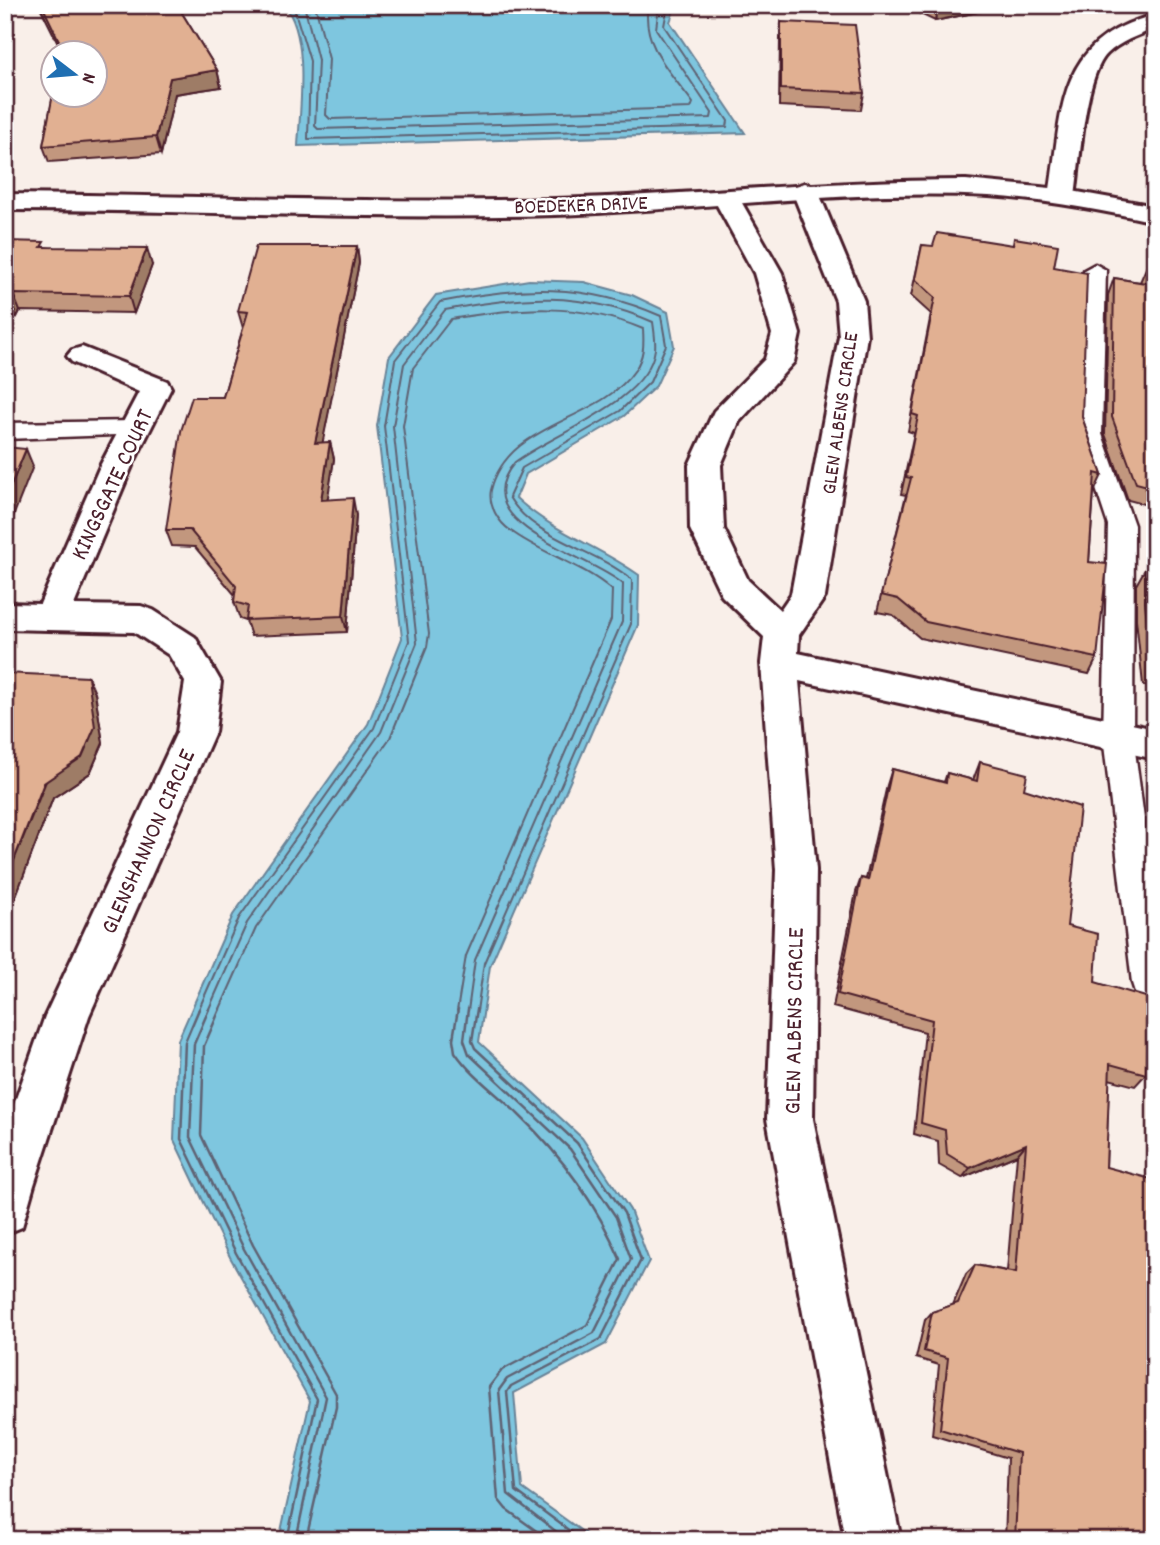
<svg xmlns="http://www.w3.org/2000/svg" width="1160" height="1545" font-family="Dekko,sans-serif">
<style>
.water{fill:#7ec6df;stroke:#698397;stroke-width:2}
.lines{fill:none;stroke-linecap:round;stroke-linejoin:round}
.shore-far1{stroke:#5f6273;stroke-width:2}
.shore{stroke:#5f6273;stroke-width:2.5}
.service-casing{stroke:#4a1f2b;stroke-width:5}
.minor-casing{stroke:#4a1f2b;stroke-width:6}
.tertiary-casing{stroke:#4a1f2b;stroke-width:6}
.service{fill:#fff;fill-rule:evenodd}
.minor{fill:#fff;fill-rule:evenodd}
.tertiary{fill:#fff;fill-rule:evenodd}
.wall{fill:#c2977e;stroke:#4a1f2b;stroke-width:2}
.shaded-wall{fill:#9e7b66;stroke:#4a1f2b;stroke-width:2}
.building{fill:#e1b092;stroke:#4a1f2b;stroke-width:2}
.labels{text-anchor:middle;stroke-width:5;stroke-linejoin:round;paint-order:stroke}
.far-street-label{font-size:21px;fill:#4a1f2b;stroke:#fff}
.street-label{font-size:24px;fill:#4a1f2b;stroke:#fff}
</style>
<rect width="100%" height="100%" fill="#f9efe9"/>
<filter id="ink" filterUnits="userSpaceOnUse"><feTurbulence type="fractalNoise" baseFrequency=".0143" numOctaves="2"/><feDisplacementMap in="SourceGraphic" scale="14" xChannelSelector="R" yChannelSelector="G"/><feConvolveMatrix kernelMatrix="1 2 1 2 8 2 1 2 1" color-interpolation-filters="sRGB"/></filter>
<g filter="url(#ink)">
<path class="water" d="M 284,5 L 676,5 L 670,22 L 745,133 L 298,146 C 300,108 310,35 284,5 Z
M 529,280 L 584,282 L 632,295 L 668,312 L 674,346 L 656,386 L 624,416 L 526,474 L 516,498 C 552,532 599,546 639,575 L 638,625 L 490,966 L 479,1042 L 582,1138 L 630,1210 L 649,1261 L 606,1344 L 514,1393 L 522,1488 L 594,1540 L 279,1540 L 310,1401 L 230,1257 L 174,1140 L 178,1040 L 233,915 L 368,724 L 402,638 L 377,426 L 389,357 L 436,295 Z"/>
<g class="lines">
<path class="shore-far1" d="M 293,5 L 310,61 L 308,139 L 727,127 L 728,121 L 664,26 L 668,5
M 304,5 L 318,60 L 315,126 L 318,129 L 711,118 L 712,113 L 656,29 L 659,5
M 315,5 L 329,59 L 326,115 L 330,119 L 691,108 L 693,103 C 671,73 641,45 648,5
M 198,1011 L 239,918 L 374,728 L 409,641 L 384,426 L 395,360 L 440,302 C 521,286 584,282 661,316 L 666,345 L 650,382 L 620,411 L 522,468 L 509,497 C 534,540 595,548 632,580 L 631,624 L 484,963 L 477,1011
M 208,1011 L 247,923 L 381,732 L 417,643 L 393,426 L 404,364 L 445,310 C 521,296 580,290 653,322 C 654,330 656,341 655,349 C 648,402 554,433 515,462 C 462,524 586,553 623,584 L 622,622 L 475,960 L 468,1011
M 219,1011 L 256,928 L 390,738 L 427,647 L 429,634 L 403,426 L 413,368 L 451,319 C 518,307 579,302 643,329 C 644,345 644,356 635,370 C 599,423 508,421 491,490 C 488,505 498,522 511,531 C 542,554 582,564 612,590 L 611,620 L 466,956 L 457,1011"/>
<path class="shore" d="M 199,1009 L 185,1042 L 181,1139 L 236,1253 L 317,1399 L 287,1540
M 209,1009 L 194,1044 L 190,1137 L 244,1249 L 326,1397 L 296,1540
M 220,1009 L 204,1046 L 201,1135 L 253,1245 L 336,1394 L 336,1407 L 306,1540
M 458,1009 L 453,1039 L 455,1052 C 471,1076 499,1095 520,1116 C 564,1158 596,1203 620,1259 L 587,1325 L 502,1370 L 489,1387 L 498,1499 L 506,1509 L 549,1540
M 468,1009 L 464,1040 L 469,1054 L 570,1149 L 616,1217 L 631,1259 L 594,1333 L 507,1379 L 499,1390 L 508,1494 L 567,1540
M 477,1009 L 472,1041 L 475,1048 L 577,1143 L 624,1213 L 641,1260 L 601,1339 L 511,1386 L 507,1392 L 516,1491 L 582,1540"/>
<g class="service-casing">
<path id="service" d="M 1095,264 L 1106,270 L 1102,434 L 1134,525 L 1133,736 L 1155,901 L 1155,1021 L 1143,1017 L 1132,983 L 1103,736 L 1108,525 L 1078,434 L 1084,270 Z
M 135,421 L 143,424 L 147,429 L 143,434 L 5,439 L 5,423 Z"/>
</g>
<g class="minor-casing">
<path id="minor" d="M 1155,15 L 1155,29 C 1138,35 1119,42 1107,54 C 1084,77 1080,164 1075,197 L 1071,202 L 1053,202 L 1049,197 C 1063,112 1054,40 1155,15 Z
M 805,183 L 814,186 L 818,191 L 864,301 L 867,336 L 825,597 L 799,635 L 798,653 L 1155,729 L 1155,759 L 799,681 L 816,870 L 813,1119 L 901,1540 L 845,1540 L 767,1119 L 776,870 L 761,663 L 764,637 L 722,596 L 690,529 L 689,465 L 714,411 L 765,359 L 772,334 L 754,273 L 712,196 L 716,191 L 734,191 L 738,196 L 782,273 L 800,334 L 794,362 L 739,422 L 721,465 L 724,529 L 748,580 L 780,610 L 791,594 L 839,336 L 836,301 L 792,191 L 796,186 Z
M 82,347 L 167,381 L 171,388 L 132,466 L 74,605 L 141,606 L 153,610 L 195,637 L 221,682 L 215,732 L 89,1016 L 34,1185 L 22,1227 L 5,1234 L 5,1130 L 45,1016 L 177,732 L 185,682 L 169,655 L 134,632 L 5,629 L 5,603 L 40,604 L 100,466 L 139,392 L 72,362 L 67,356 L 72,350 Z"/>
</g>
<g class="tertiary-casing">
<path id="tertiary" d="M 966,180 L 1061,189 L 1155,206 L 1155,222 C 1100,210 1045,200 989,196 C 844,189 700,210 555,215 C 372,220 189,210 5,210 L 5,194 C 188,195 371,204 555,199 C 692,195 828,180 966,180 Z"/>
</g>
<use href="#service" class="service"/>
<use href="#minor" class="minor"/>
<use href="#tertiary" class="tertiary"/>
</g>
<path class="wall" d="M 39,5 L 177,5 L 217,70 L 221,87 L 175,94 L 161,154 L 49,162 L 43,146 L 62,51 Z
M 901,5 L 985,5 L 982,11 L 935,21 Z
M 781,22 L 864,93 L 861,110 L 779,106 L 780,38 Z
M 5,241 L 45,247 L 152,265 L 134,313 L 20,311 L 17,317 L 7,316 L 5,320 Z
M 922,245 L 1054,267 L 1082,417 L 1102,475 L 1094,492 L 1089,562 L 1097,658 L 1089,674 L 920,638 L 893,615 L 877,612 L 906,495 L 901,494 L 914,433 L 908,431 L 931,314 L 911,296 Z
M 357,246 L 359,263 L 322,443 L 330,442 L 334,459 L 327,499 L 356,515 L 347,632 L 251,636 L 246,621 L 240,619 L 234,602 L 235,595 L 195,547 L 172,546 L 166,530 L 223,397 L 243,328 L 238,311 Z
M 1147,266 L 1155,268 L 1155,507 L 1128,500 L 1105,434 L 1108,295 L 1114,278 L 1140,282 Z
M 1145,569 L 1155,570 L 1155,688 L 1143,685 L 1136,619 L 1136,585 Z
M 5,673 L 95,693 L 103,743 L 90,773 L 53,798 L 12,906 L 5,907 Z
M 980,762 L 1024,789 L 1067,926 L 1095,982 L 1146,1074 L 1135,1086 L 1109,1079 L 1106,1167 L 1155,1540 L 1005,1540 L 1008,1458 L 932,1435 L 939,1365 L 916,1358 L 925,1320 L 932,1312 L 953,1305 L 966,1274 L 975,1265 L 1007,1271 L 1017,1155 L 962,1178 L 939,1165 L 938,1141 L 914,1134 L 925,1032 L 833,1007 L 856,892 L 861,878 L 866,879 L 887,785 L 892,769 L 944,782 L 947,773 L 973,780 Z"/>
<path class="shaded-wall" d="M 938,5 L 985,5 L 982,11 L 935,21 Z
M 217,70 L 221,87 L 175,94 L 161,154 L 156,137 L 170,78 Z
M 357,246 L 359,263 L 319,460 L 315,443 Z
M 147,248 L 152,265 L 134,313 L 129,296 Z
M 13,294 L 20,311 L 17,317 L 10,300 Z
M 330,442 L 334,459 L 325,516 L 321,500 Z
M 26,449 L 33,466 L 5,537 L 5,500 Z
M 353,498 L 356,515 L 347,632 L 343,616 Z
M 88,677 L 95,693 L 103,743 L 90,773 L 53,798 L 12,906 L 5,897 L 5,883 Z
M 1026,1144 L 1017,1155 L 962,1178 L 970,1168 Z"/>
<path class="building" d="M 42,5 L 177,5 L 217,70 L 170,78 L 156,137 L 43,146 L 53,94 L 94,94 L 94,52 L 61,52 L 62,47 Z
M 781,22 L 855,25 L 864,93 L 781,89 Z
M 937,233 L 1013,245 L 1014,238 L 1058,245 L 1054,267 L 1087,273 L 1082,417 L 1102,475 L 1095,473 L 1089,562 L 1107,564 L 1097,658 L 926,622 L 898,599 L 881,595 L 911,478 L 906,477 L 918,416 L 912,414 L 935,297 L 915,279 L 922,245 L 933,246 Z
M 5,241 L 44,242 L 41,247 L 147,248 L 129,296 L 13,294 L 10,300 L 5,299 Z
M 256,246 L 357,246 L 315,443 L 330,442 L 321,500 L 353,498 L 343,616 L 246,620 L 248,606 L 234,602 L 236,586 L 190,530 L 166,530 L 181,431 L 192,397 L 223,397 L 248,312 L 238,311 Z
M 1147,266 L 1155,268 L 1155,488 L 1136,483 L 1112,417 L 1114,278 L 1146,283 Z
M 5,447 L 26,449 L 5,500 Z
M 1145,569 L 1155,570 L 1155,670 L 1152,669 L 1145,603 Z
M 5,673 L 88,677 L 95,727 L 82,757 L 44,783 L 5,883 Z
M 980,762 L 1027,774 L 1024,789 L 1080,807 L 1067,926 L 1098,934 L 1095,982 L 1149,998 L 1146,1074 L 1110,1064 L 1106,1167 L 1155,1180 L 1155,1540 L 1015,1540 L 1019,1453 L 940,1429 L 948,1358 L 924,1351 L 932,1312 L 958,1303 L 975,1265 L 1016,1273 L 1026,1144 L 970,1168 L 947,1154 L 945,1130 L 921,1123 L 932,1020 L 838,994 L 861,878 L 868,880 L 892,769 L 946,783 L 947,773 L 977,781 Z"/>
</g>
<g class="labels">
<g class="far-street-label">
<text transform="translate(581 204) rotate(-2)" y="7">BOEDEKER DRIVE</text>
<text transform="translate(839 413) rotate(-82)" y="7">GLEN ALBENS CIRCLE</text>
</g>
<g class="street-label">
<text transform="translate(111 484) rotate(-65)" y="8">KINGSGATE COURT</text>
<text transform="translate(147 841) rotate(-66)" y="8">GLENSHANNON CIRCLE</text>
<text transform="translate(793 1021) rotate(-89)" y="8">GLEN ALBENS CIRCLE</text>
</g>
</g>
<rect width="1160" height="1545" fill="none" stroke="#fff" stroke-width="28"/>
<rect x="14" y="14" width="1132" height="1517" fill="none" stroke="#4a1f2b" stroke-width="2.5" filter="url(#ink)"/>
<g transform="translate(74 74) rotate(106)"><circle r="33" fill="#ffffff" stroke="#b7a5aa" stroke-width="2"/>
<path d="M0-5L12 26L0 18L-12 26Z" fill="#1f6fb2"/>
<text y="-10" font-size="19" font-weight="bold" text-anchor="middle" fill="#4a1f2b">N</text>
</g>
</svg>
